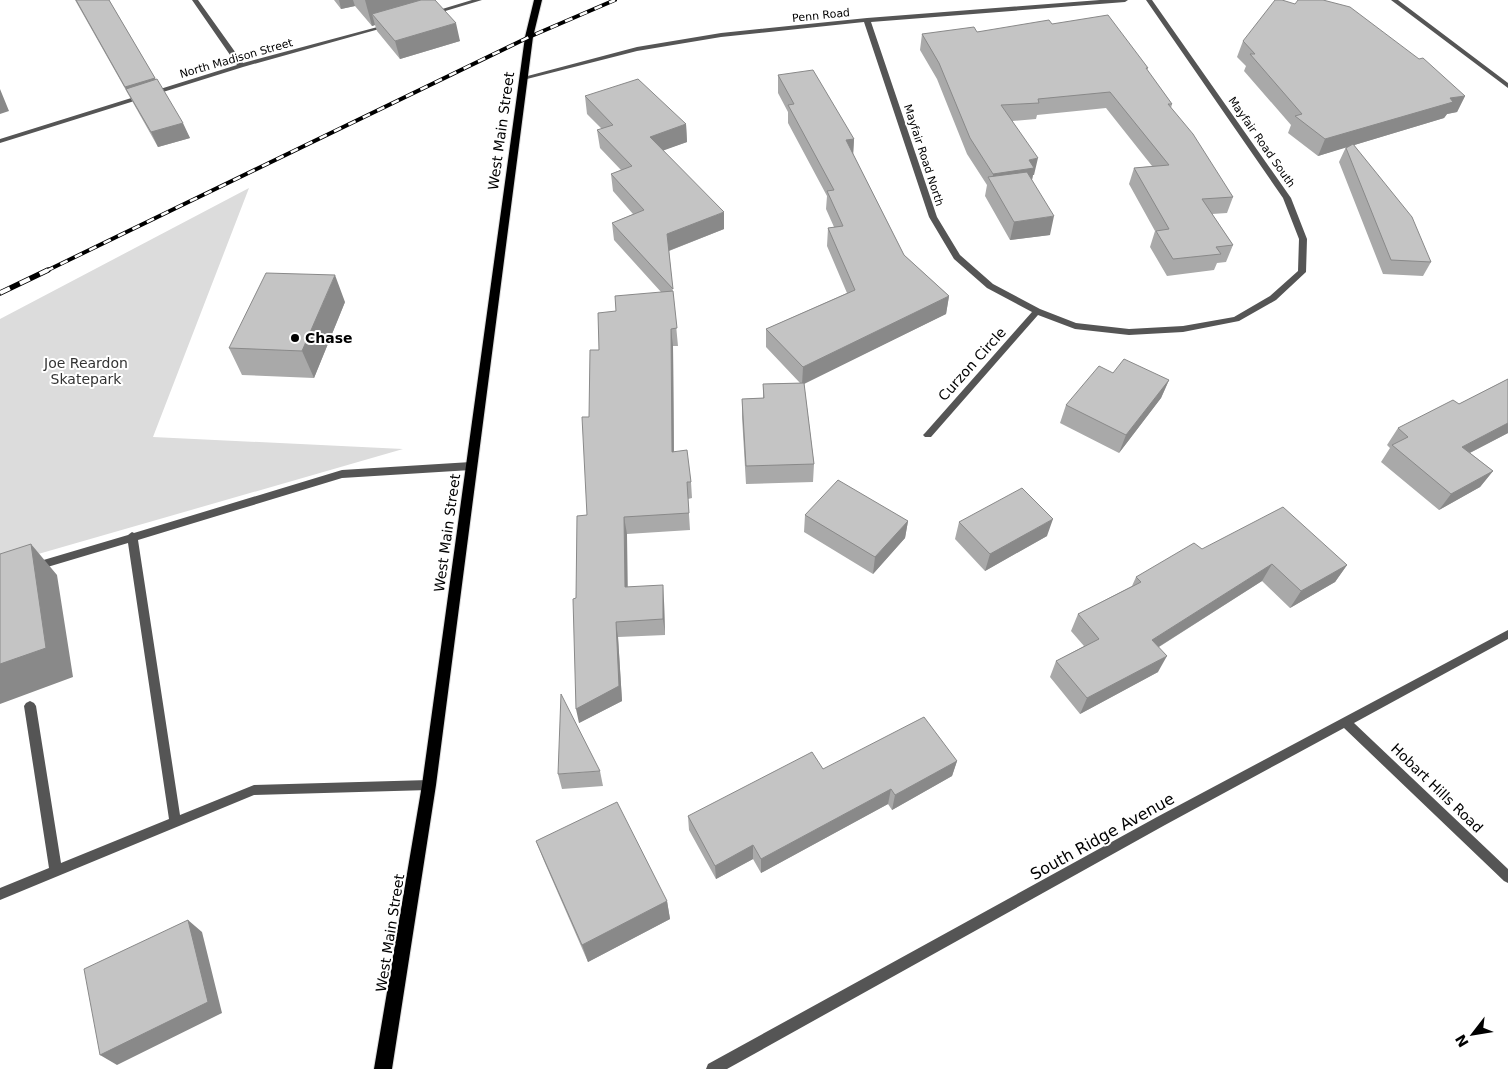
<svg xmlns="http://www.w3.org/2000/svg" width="1508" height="1069" font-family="'DejaVu Sans',sans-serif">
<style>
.green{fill:#dcdcdc}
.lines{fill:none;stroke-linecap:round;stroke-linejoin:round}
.primary-casing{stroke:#dbdbdb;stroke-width:2}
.service{fill:#555;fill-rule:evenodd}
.minor{fill:#555;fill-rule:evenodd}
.primary{fill:#000;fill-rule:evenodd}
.rail-far1-casing{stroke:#000;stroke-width:4}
.rail-casing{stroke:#000;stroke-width:5.5}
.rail-far1{stroke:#fff;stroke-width:2.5;stroke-dasharray:8;stroke-linecap:butt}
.rail{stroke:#fff;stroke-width:4;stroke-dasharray:11;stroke-linecap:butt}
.wall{fill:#a9a9a9}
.shaded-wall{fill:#898989}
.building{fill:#c4c4c4;stroke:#898989}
.poi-dot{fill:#000;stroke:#fff;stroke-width:2}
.labels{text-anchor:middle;stroke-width:4;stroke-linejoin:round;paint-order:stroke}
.far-street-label{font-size:11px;fill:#000;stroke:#fff}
.street-label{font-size:14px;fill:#000;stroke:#fff}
.poi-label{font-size:14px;font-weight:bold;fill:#000;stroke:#fff;text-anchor:start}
.park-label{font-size:14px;fill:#333;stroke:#fff}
.near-street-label{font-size:16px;fill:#000;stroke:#fff}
</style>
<rect width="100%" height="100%" fill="#fff"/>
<path class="green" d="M 249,188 L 153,437 L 403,449 L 0,565 L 0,319 Z"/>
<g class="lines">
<g class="primary-casing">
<path id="primary" d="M 534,0 L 542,0 L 533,37 L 436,785 L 392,1069 L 374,1069 L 422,785 L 525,37 Z"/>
</g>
<path class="service" d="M 471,462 L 476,466 L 471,470 L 342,478 L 138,540 L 180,815 L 254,785 L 429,780 L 433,781 L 435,785 L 433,789 L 429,790 L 254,795 L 0,900 L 0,888 L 49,868 L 24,706 L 26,703 L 30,701 L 34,703 L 36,706 L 61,863 L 169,819 L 128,543 L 34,571 L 30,570 L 29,567 L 30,564 L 128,535 L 132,532 L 134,533 L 342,470 Z"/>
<path class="minor" d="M 192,0 L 198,0 L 243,63 L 385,25 L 390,26 L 243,67 L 0,143 L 0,139 L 237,65 Z
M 472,0 L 482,0 L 432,15 L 429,13 Z
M 1100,0 L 1128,0 L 1125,2 L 871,22 L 937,217 L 960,255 L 993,284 L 1040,309 L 1076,323 L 1129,329 L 1183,326 L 1234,317 L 1270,296 L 1298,271 L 1299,239 L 1283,198 L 1146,0 L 1152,0 L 1291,198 L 1307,239 L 1306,272 L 1276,300 L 1239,321 L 1183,332 L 1129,335 L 1075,329 L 1038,315 L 931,437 L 925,437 L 923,435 L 925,433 L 1032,312 L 987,288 L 954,259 L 929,217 L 864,22 L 721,37 L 637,51 L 523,80 L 520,78 L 637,47 L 721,33 L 867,18 Z
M 1391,0 L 1398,0 L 1508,83 L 1508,88 Z
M 1508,630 L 1508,639 L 1354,723 L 1508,869 L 1508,883 L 1504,881 L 1344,728 L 1165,825 L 727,1069 L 706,1069 L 708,1064 L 1157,817 Z"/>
<use href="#primary" class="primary"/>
<g class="rail-far1-casing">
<path id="rail-far1" d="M 46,271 L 529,37 L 615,0"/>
</g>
<g class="rail-casing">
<path id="rail" d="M 0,293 L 48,270"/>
</g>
<use href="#rail-far1" class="rail-far1"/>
<use href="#rail" class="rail"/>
</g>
<path class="wall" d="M 75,0 L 109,0 L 190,138 L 158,147 Z
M 334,0 L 435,0 L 460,41 L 400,59 L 377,31 L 375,25 L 372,26 L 355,6 L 341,9 Z
M 1052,24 L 1148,68 L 1147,70 L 1172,104 L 1171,108 L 1233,197 L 1227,213 L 1212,214 L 1233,245 L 1226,262 L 1217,263 L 1214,270 L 1167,276 L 1150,247 L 1155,231 L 1129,184 L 1134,168 L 1152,166 L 1106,108 L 1037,115 L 1036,119 L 1012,121 L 1034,175 L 1033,175 L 1032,180 L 1050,235 L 1010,240 L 985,196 L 987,185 L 967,154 L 937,79 L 920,50 L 922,34 L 977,32 Z
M 1243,41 L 1465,96 L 1457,112 L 1447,114 L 1444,118 L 1354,145 L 1431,262 L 1423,276 L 1383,274 L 1339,162 L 1346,147 L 1318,156 L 1288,133 L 1291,125 L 1244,71 L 1246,66 L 1237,57 Z
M 778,75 L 854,139 L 853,154 L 904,255 L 949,296 L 946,314 L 804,383 L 814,464 L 813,482 L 746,484 L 742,417 L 742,399 L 763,398 L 763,384 L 800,383 L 766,347 L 766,329 L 847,293 L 827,246 L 828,228 L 834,227 L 826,209 L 827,196 L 788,123 L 788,112 L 778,93 Z
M 585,96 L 686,124 L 687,142 L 663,150 L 724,229 L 669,251 L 678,346 L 673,346 L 674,452 L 691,482 L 692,498 L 688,499 L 690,530 L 627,534 L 627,587 L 664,601 L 665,635 L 618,637 L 622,701 L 579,723 L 576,598 L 587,515 L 589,417 L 599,350 L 616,311 L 661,292 L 614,240 L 612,223 L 633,214 L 613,191 L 611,174 L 621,170 L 600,148 L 597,130 L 602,129 L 587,114 Z
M 345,302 L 314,378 L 242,375 L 229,348 Z
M 1113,373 L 1169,380 L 1161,398 L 1119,453 L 1060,423 L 1066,405 Z
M 1508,379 L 1508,433 L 1470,453 L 1493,471 L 1480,487 L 1439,510 L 1381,462 L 1390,448 L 1387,445 L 1398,428 L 1459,404 Z
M 805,515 L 908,521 L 905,538 L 873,574 L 804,532 Z
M 959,522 L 1047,536 L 985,571 L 955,539 Z
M 1202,549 L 1347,565 L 1335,582 L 1290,608 L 1262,581 L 1159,647 L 1158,672 L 1080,714 L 1050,677 L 1056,661 L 1084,646 L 1071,631 L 1078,614 L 1132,586 L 1136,577 Z
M 957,761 L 952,776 L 892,810 L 888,804 L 761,873 L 753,859 L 716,879 L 689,830 L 688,816 L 823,769 Z
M 600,771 L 603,786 L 562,789 L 558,774 Z
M 536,841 L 667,901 L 670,919 L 588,962 L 544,861 Z"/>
<path class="shaded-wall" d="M 339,0 L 353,0 L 355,6 L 341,9 Z
M 365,0 L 429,0 L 372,14 L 375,25 L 372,26 Z
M 456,23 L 460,41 L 400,59 L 395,41 Z
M 155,78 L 160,87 L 126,89 L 129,97 L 125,87 Z
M 0,89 L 9,111 L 0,114 Z
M 1465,96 L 1457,112 L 1447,114 L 1444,118 L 1318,156 L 1325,139 L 1450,98 Z
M 183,123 L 190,138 L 158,147 L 151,132 Z
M 686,124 L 687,142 L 651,155 L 650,137 Z
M 854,139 L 853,157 L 846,140 Z
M 1038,158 L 1034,175 L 1033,175 L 1031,184 L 992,183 L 993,174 L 1029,160 Z
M 724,212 L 724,229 L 668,251 L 667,234 Z
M 1054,216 L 1050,235 L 1010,240 L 1014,222 Z
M 335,275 L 345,302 L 314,378 L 302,351 Z
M 949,296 L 946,314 L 802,385 L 803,367 Z
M 671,329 L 673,346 L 674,468 L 672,452 Z
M 1169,380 L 1161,398 L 1119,453 L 1126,435 Z
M 1508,423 L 1508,433 L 1450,463 L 1462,447 Z
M 1493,471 L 1480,487 L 1439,510 L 1451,494 Z
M 624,517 L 627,534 L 628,603 L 625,587 Z
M 1053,519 L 1047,536 L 985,571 L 990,554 Z
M 908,521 L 905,538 L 873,574 L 875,557 Z
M 31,544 L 57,575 L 73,677 L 0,704 L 0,664 Z
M 1272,564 L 1262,581 L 1144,656 L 1152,640 Z
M 1347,565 L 1335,582 L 1290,608 L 1301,591 Z
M 663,585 L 664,601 L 665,635 L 663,619 Z
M 616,622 L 618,637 L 622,701 L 579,723 L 576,709 Z
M 1167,656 L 1158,672 L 1080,714 L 1087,698 Z
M 957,761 L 952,776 L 892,810 L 895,795 Z
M 891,789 L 888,804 L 761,873 L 761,859 Z
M 753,845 L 753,859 L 716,879 L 715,866 Z
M 667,901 L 670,919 L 588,962 L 582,945 Z
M 188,920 L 202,932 L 222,1013 L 117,1065 L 100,1055 Z"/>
<path class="building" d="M 76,0 L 109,0 L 155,78 L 125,87 Z
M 421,0 L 435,0 L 456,23 L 395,41 L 372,14 Z
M 1275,0 L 1282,0 L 1295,4 L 1298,0 L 1323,0 L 1350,7 L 1419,59 L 1423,58 L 1465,96 L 1450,98 L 1453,102 L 1325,139 L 1295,116 L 1302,114 L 1250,54 L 1255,54 L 1243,41 Z
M 1108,15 L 1148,68 L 1146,68 L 1172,104 L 1168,104 L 1193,134 L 1233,197 L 1202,199 L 1233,245 L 1216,247 L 1221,254 L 1173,259 L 1156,231 L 1169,229 L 1134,168 L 1169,165 L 1110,92 L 1038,99 L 1039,103 L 1001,105 L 1038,158 L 1029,160 L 1034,168 L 993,174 L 970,138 L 939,63 L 922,34 L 974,27 L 977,32 L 1049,20 L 1052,24 Z
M 813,70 L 854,139 L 846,140 L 904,255 L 949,296 L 803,367 L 766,329 L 855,290 L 828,228 L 843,226 L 827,191 L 834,190 L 788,105 L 794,104 L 778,75 Z
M 157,79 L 183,123 L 151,132 L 126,89 Z
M 638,79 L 686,124 L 650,137 L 724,212 L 667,234 L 673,289 L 612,223 L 644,210 L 611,174 L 632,166 L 597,130 L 613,125 L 585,96 Z
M 1353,144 L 1412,217 L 1431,262 L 1391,260 L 1346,148 Z
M 1027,172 L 1054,216 L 1014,222 L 988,177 Z
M 266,273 L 335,275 L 302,351 L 229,348 Z
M 673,291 L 677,328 L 671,329 L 672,452 L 687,450 L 691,482 L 687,482 L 689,513 L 624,517 L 625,587 L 663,585 L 663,619 L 616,622 L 619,686 L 576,709 L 573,599 L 576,598 L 577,516 L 587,515 L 582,417 L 589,417 L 590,350 L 599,350 L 598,313 L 616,311 L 615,296 Z
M 1124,359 L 1169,380 L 1126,435 L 1066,405 L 1099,366 L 1113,373 Z
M 1508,379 L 1508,423 L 1462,447 L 1493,471 L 1451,494 L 1392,445 L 1408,437 L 1398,428 L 1453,400 L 1459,404 Z
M 804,383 L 814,464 L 746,466 L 742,399 L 764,398 L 763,384 Z
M 838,480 L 908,521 L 875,557 L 805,515 Z
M 1022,488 L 1053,519 L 990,554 L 959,522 Z
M 1283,507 L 1347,565 L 1301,591 L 1272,564 L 1152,640 L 1167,656 L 1087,698 L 1056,661 L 1099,639 L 1078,614 L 1141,582 L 1136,577 L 1194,543 L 1202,549 Z
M 31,544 L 46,648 L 0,664 L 0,554 Z
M 561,694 L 600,771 L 558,774 Z
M 924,717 L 957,761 L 895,795 L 891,789 L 761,859 L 753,845 L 715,866 L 688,816 L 812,752 L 823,769 Z
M 617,802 L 667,901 L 582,945 L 536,841 Z
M 188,920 L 208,1002 L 100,1055 L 84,969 Z"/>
<circle class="poi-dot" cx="295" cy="338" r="5"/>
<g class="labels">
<g class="far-street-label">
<text transform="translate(821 15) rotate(-6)" y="4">Penn Road</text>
<text transform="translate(236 58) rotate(-16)" y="4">North Madison Street</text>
<text transform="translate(1262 142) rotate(55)" y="4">Mayfair Road South</text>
<text transform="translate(924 155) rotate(72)" y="4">Mayfair Road North</text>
</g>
<g class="street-label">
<text transform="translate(501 131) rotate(-82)" y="5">West Main Street</text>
<text transform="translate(972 364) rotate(-48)" y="5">Curzon Circle</text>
<text transform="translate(447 533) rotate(-82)" y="5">West Main Street</text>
<text transform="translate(1437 788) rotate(44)" y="5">Hobart Hills Road</text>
<text transform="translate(390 933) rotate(-81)" y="5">West Main Street</text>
</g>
<g class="poi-label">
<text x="305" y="343">Chase</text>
</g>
<g class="park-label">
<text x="86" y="368">Joe Reardon<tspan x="86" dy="16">Skatepark</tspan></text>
</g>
<g class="near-street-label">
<text transform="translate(1102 836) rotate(-29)" y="6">South Ridge Avenue</text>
</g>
</g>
<g transform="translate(1473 1034) rotate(239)" stroke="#ffffff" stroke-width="4" paint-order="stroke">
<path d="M0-4L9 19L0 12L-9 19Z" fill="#000000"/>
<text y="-8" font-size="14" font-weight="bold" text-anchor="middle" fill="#000000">N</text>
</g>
</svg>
